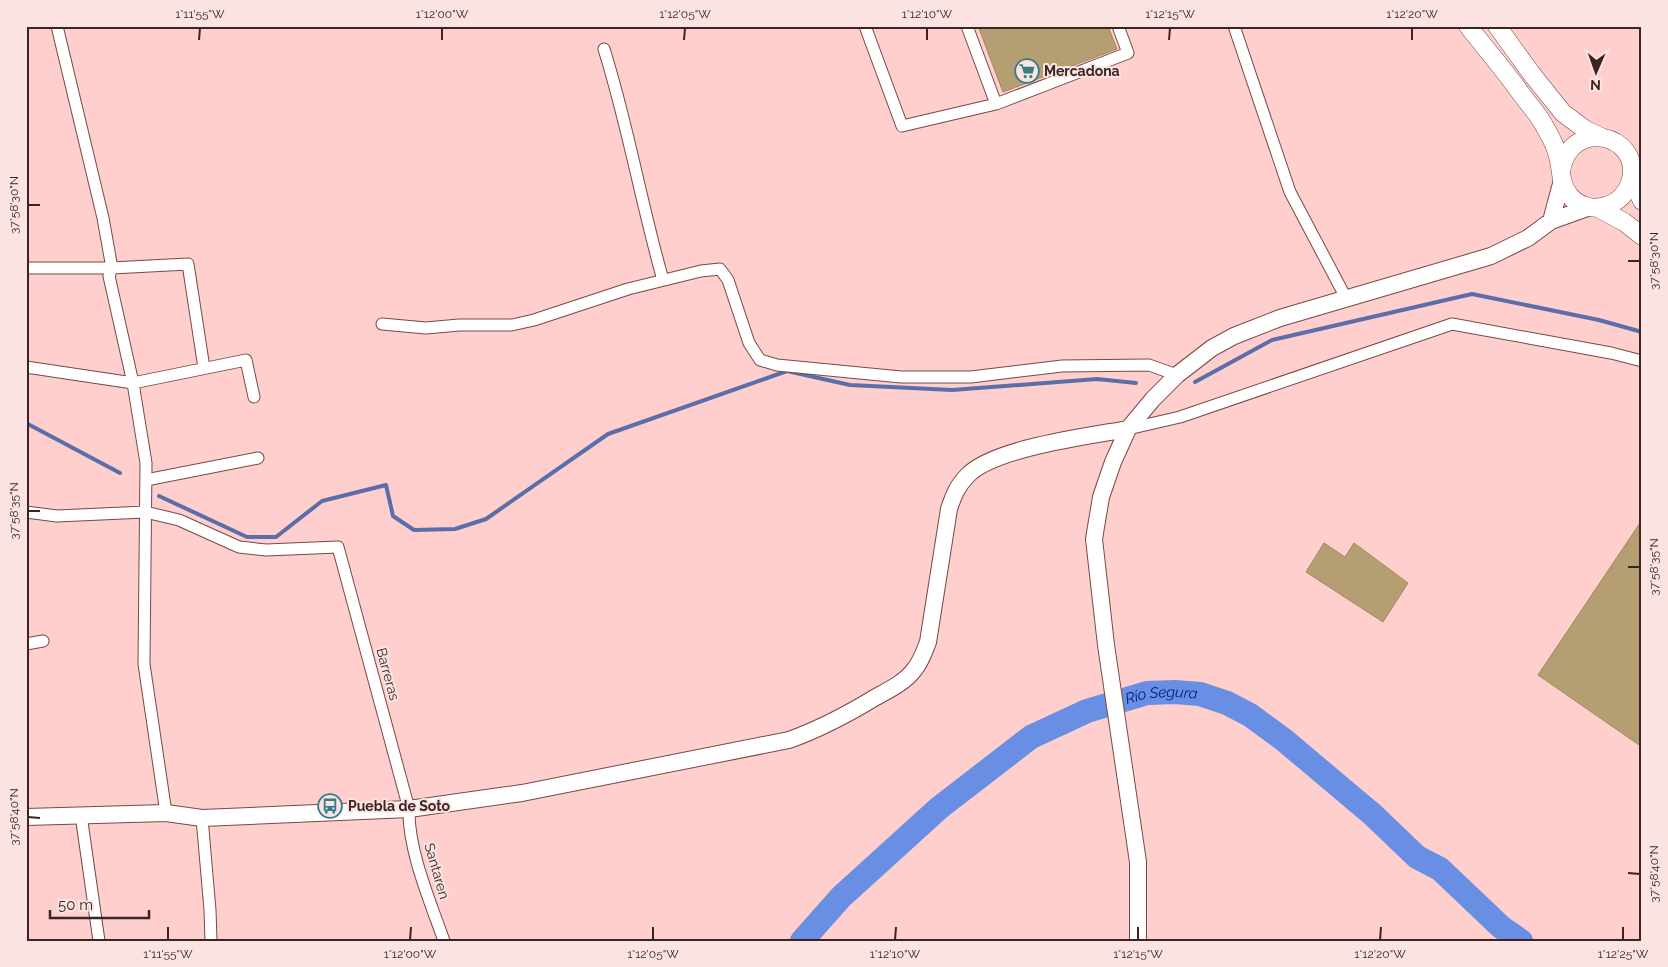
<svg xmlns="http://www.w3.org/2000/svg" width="1668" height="967" font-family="Raleway,sans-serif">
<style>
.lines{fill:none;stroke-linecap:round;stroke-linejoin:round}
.stream{stroke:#5a6faa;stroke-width:4}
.river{stroke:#688fe3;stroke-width:24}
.building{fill:#b59f72;stroke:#9f895d}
.minor-casing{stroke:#784845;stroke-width:13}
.secondary-casing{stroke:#784845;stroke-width:18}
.primary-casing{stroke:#784845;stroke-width:19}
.minor{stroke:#fff;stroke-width:11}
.secondary{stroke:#fff;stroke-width:16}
.primary{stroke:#fff;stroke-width:18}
.ticks{fill:none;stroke:#3b2524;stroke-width:2}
.labels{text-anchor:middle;stroke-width:4;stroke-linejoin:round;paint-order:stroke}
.poi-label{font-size:14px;font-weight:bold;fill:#3b2524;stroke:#fbe3e1;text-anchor:start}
.street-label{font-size:14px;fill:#3b2524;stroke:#fbe3e1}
.water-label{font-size:15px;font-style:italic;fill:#011d7d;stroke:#fbe3e1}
.neatline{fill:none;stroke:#3b2524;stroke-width:2}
.ticks-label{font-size:12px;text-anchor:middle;fill:#3b2524}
</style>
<rect width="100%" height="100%" fill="#fecfcc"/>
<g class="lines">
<path class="stream" d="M 1195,382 L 1272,340 L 1472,294 L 1599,320 L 1642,332
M 26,423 L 120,473
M 159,496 L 247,537 L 276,537 L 322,501 L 386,485 L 393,516 L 414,530 L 455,529 L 486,519 L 608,434 L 787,371 L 850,385 L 952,390 L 1097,379 L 1136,383"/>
<path class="river" id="s1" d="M 802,941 L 841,897 L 939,808 L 1031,737 L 1087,711 L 1147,693 L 1175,692 L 1200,694 L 1227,703 L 1250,715 L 1284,740 L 1372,814 L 1417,857 L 1440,869 L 1501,927 L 1521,941"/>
</g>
<path class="building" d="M 978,26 L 1108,26 L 1117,49 L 1003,92 Z
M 1642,520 L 1642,747 L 1538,675 Z
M 1324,543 L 1345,557 L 1354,543 L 1408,583 L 1383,622 L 1306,572 Z"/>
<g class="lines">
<g class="minor-casing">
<path id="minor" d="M 57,26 L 103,218 L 112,268 L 109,276 L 133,383 L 146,463 L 144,664 L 166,813
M 865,26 L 902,126 L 996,104 L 1128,53 L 1118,26
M 967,26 L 996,104
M 1234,26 L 1290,192 L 1346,298
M 604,49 C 628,125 641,203 663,280
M 26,268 L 112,268 L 188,264 L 204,368
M 382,324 L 426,328 L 459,325 L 512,325 L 534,320 L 628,289 L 701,271 L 720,269 L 728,280 L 749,343 L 760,360 L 777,365 L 901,377 L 971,377 L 1062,366 L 1149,365 L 1177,375
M 26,367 L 133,383 L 246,360 L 254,397
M 1128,429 L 1180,417 L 1452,324 L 1611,353 L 1642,361
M 146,480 L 258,458
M 26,512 L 57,516 L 145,512 L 179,520 L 239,547 L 266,550 L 338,547 L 409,809 C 408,850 430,901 444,941
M 26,644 L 43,641
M 81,815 L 99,941
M 202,818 L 210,910 L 211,941"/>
</g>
<g class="secondary-casing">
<path id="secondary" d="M 1551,221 L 1562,180
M 26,817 L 166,813 L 202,818 L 409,809 L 522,793 L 789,740 C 820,729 848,714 876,697 C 889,690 905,682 914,670 C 921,662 924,652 928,642 L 949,509 C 953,497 957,486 967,476 C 993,448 1089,436 1128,429
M 1138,941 L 1138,862 L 1106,645 L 1094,539 L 1101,497 L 1113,462 L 1128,429 L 1153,399 L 1177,375 L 1212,348 L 1234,336 L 1280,318 L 1491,256 L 1528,238 L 1551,221 L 1590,207"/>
</g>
<g class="primary-casing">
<path id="primary" d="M 1468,26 C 1486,49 1505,71 1522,95 C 1530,106 1540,116 1546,129 C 1550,136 1555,144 1557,153 C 1562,167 1559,183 1570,196 C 1589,218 1625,207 1631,179 C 1641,134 1570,117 1561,171
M 1497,26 L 1531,73 L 1563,113 L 1586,130 L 1601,137
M 1632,177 L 1642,201
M 1598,208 L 1624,222 L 1642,236"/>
</g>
<use href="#minor" class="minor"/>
<use href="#secondary" class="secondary"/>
<use href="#primary" class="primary"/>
</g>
<path class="ticks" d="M 199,40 L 200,28M 442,40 L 442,28M 684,40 L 685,28M 927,40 L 927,28M 1169,40 L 1170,28M 1412,40 L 1412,28M 28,205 L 40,205M 1628,261 L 1640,261M 28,511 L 40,511M 1628,567 L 1640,567M 28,817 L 40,818M 1628,873 L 1640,874M 168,940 L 168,927M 410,940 L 411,927M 653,940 L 653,927M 895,940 L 896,927M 1138,940 L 1138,927M 1380,940 L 1381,927M 1623,940 L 1623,927"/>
<defs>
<g id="supermarket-ring" transform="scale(1.25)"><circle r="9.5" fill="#fbe3e1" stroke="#377f86" stroke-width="1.5"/><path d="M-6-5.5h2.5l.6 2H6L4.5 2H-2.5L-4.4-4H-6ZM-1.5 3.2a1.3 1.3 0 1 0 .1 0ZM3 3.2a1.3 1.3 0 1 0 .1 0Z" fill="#377f86"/></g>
<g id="bus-ring" transform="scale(1.25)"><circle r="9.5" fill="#fbe3e1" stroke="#377f86" stroke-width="1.5"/><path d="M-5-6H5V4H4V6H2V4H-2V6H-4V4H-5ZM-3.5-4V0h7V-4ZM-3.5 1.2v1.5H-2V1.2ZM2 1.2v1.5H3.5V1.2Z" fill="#377f86"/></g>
</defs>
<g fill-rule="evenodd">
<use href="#supermarket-ring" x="1027" y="71"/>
<use href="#bus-ring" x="330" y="806"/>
</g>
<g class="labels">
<g class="poi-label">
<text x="1044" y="76">Mercadona</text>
<text x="348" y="811">Puebla de Soto</text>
</g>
<g class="street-label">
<text transform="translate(388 674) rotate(75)" y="5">Barreras</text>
<text transform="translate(437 871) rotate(74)" y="5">Santaren</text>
</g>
<g class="water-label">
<text dy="5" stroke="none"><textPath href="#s1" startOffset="446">Río Segura</textPath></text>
</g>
</g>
<rect width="1668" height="967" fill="none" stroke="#fbe3e1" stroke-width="55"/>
<g transform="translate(1596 72) rotate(182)" stroke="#fbe3e1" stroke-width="4" paint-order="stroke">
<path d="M0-4L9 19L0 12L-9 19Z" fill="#3b2524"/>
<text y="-8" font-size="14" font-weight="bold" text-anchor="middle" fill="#3b2524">N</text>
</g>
<path d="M50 910v8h99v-8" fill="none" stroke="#3b2524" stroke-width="2.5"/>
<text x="58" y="910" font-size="15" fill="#3b2524" stroke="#fbe3e1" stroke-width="4" paint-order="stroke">50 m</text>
<rect x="28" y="28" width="1612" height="912" class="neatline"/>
<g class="ticks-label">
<text x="200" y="18">1°11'55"W</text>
<text x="442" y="18">1°12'00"W</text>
<text x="685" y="18">1°12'05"W</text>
<text x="927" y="18">1°12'10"W</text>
<text x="1170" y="18">1°12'15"W</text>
<text x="1412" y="18">1°12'20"W</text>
<text transform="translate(14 205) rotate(-90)" y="4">37°58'30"N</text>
<text transform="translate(1654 261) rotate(-90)" y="4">37°58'30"N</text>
<text transform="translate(14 511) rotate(-90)" y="4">37°58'35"N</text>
<text transform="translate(1654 567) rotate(-90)" y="4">37°58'35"N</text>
<text transform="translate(14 817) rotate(-90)" y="4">37°58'40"N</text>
<text transform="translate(1654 874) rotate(-90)" y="4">37°58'40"N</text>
<text x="168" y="958">1°11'55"W</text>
<text x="410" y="958">1°12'00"W</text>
<text x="653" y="958">1°12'05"W</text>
<text x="895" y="958">1°12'10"W</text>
<text x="1138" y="958">1°12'15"W</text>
<text x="1380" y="958">1°12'20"W</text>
<text x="1623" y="958">1°12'25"W</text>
</g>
</svg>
